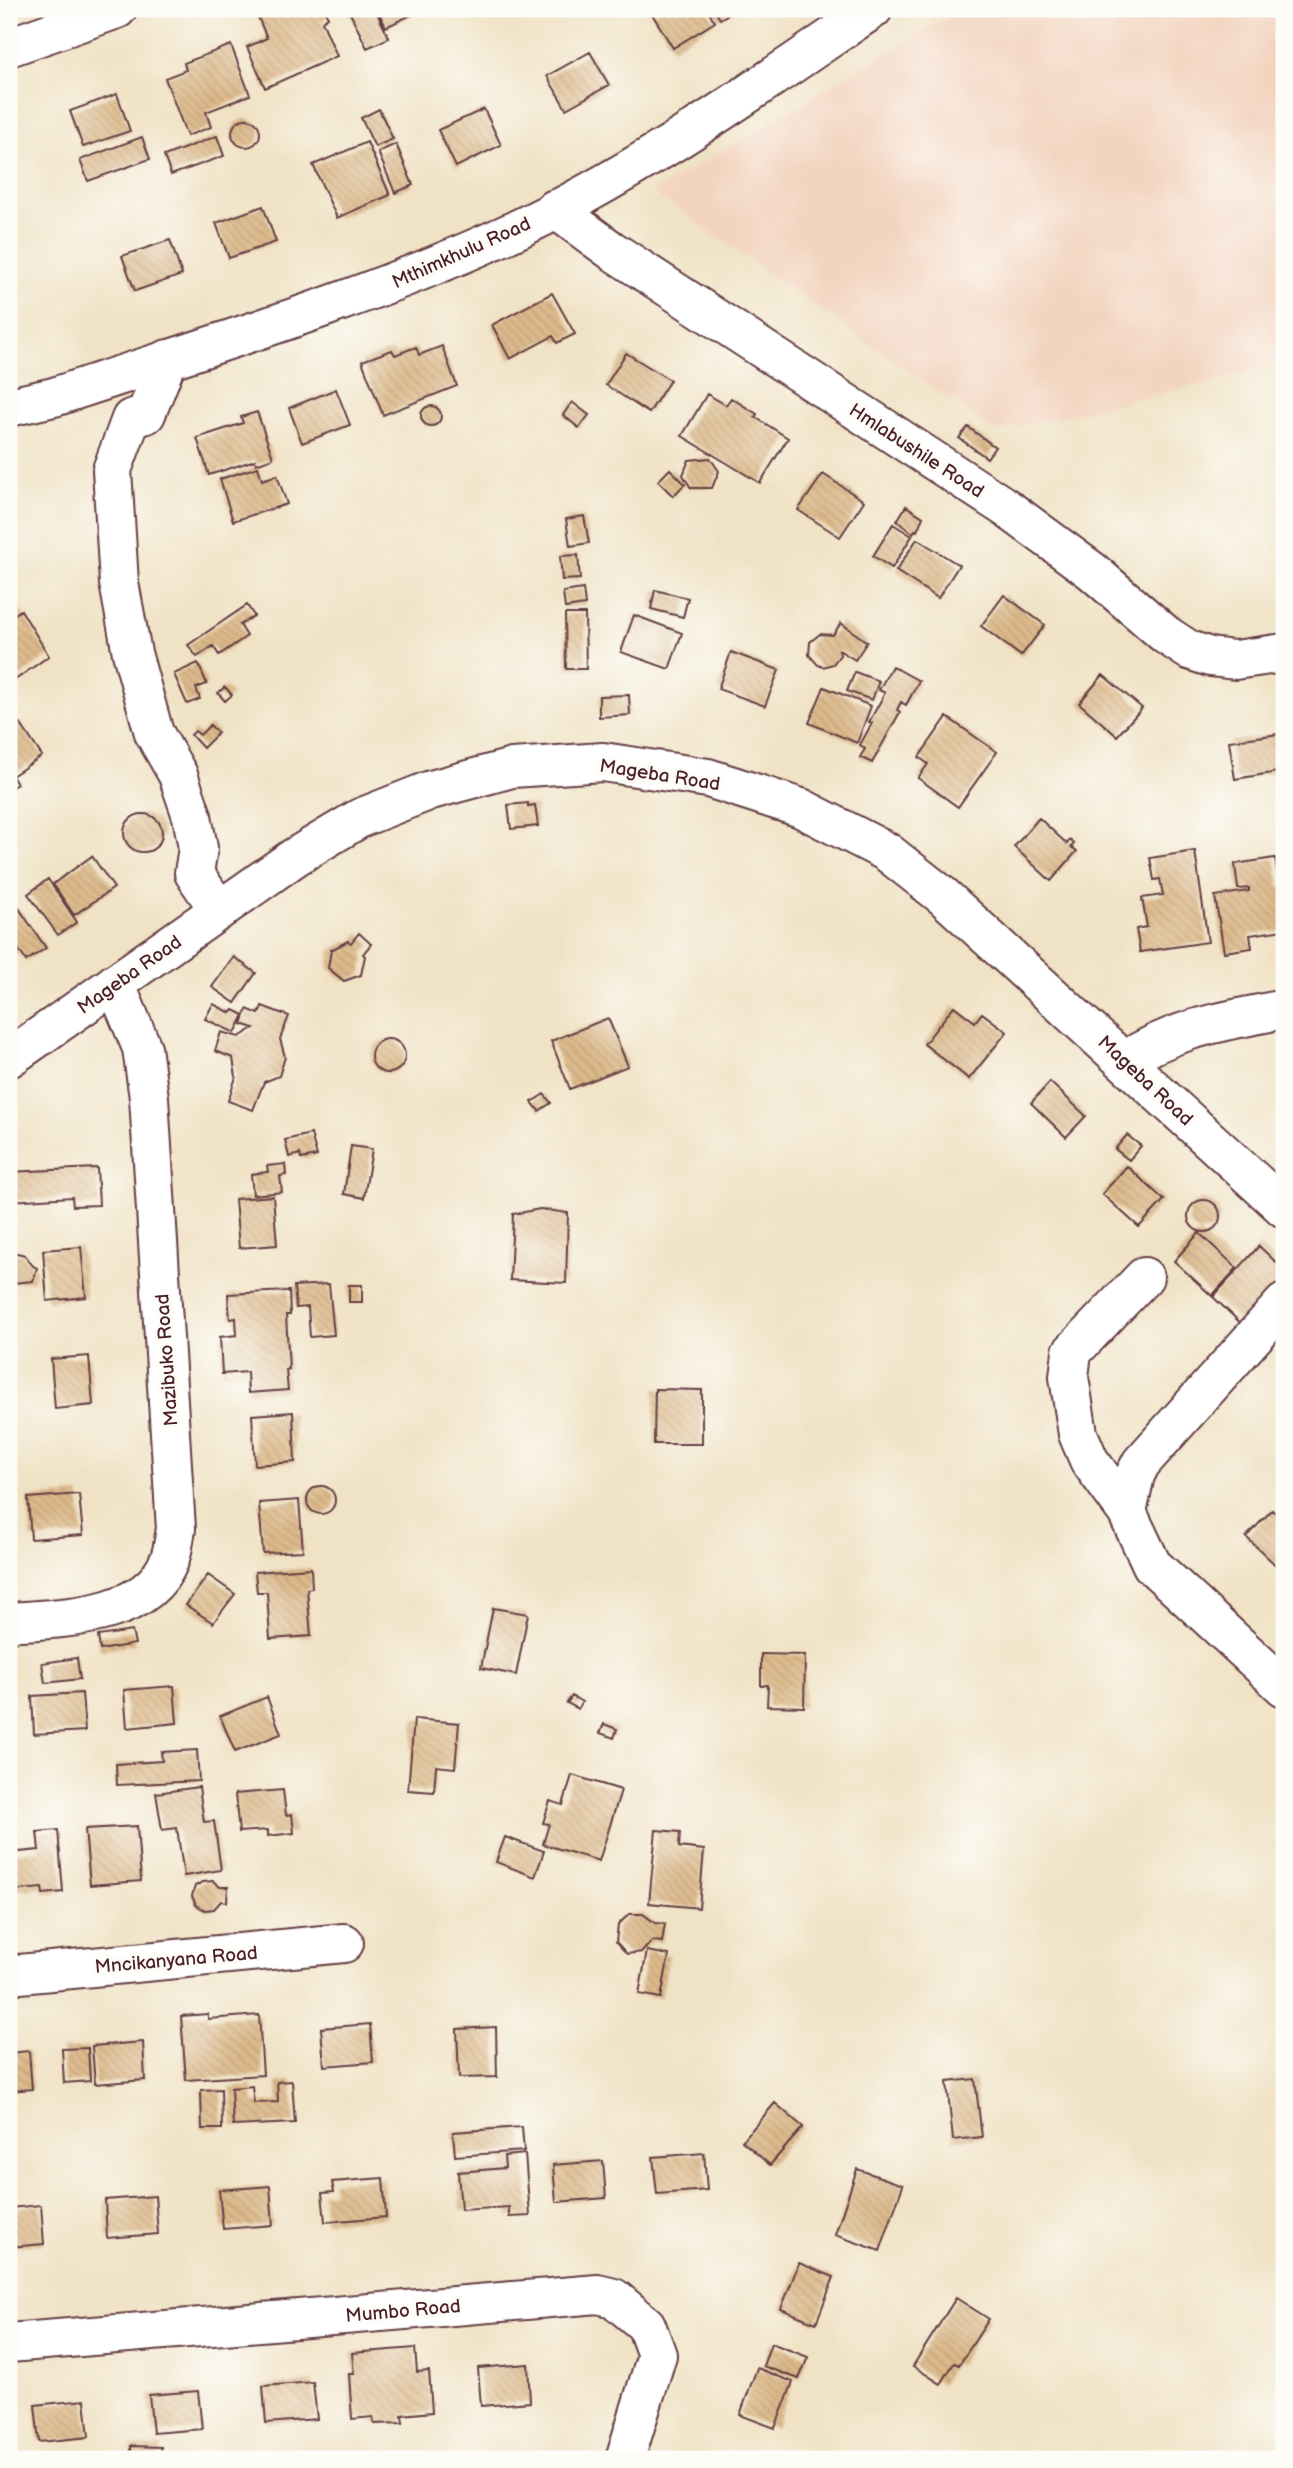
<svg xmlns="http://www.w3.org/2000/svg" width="1293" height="2468" font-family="'Balsamiq Sans',sans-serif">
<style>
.built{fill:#f3d4bf}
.building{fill:url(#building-back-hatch)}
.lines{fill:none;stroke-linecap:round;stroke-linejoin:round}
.minor-casing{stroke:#633c42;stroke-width:42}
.minor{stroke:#fff;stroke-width:38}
.labels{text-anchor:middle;stroke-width:7;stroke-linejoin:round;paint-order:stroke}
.street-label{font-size:19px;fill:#4a1f2b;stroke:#fdfcf7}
</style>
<defs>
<pattern id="building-back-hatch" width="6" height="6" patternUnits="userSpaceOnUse" patternTransform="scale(1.75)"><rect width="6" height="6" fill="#ddba8b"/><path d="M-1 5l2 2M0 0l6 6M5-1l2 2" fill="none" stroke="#bf9f78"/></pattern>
</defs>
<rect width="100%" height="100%" fill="#fdfcf7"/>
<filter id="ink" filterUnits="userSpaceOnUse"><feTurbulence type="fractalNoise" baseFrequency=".0143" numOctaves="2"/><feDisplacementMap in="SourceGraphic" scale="14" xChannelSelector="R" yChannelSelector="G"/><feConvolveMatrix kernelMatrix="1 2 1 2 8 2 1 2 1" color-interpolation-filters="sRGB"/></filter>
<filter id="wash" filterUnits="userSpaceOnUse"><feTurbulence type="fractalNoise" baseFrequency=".00686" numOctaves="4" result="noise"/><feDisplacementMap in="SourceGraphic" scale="28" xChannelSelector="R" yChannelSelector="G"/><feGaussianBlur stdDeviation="1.57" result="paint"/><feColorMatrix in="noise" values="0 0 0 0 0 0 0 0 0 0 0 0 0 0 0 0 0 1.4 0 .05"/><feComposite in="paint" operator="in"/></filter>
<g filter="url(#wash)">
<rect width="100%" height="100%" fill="#f0e2c5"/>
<path class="built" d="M 961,9 L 1284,9 L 1284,364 L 996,432 L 653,192 Z"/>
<g id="blocks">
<path class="building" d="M 272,9 L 324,9 L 328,17 L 322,21 L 337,56 L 265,88 L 247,47 L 267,38 L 257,15 Z
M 348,9 L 375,9 L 389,38 L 367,48 Z
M 377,9 L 424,9 L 386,27 Z
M 660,9 L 707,9 L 715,22 L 673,48 L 652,14 Z
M 714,9 L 737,9 L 720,19 Z
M 231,45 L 250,95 L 206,112 L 211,127 L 187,136 L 165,78 L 186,70 L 184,63 Z
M 590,52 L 609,85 L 566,109 L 547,76 Z
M 117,94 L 130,131 L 83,147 L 70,111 Z
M 379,109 L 393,139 L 375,147 L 361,118 Z
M 484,109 L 501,145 L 456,167 L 438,130 Z
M232 133a14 14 0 1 1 28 0a14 14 0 1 1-28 0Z
M 217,136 L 224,156 L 171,175 L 164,156 Z
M 142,137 L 150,159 L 88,181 L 80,160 Z
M 367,142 L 390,195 L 337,218 L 313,165 Z
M 396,144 L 413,185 L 395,193 L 378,152 Z
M 263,206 L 276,242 L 229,258 L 216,223 Z
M 170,240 L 182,275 L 135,291 L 122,256 Z
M 552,293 L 575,334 L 557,343 L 553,336 L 510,359 L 492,325 Z
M 442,346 L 457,386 L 383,415 L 362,361 L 392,350 L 395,355 L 416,347 L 419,355 Z
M 626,353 L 670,380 L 649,413 L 606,385 Z
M 336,389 L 350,425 L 302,443 L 289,408 Z
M 707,394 L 726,405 L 731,398 L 757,414 L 755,417 L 788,438 L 760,483 L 682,436 Z
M 572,402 L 589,415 L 579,428 L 563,415 Z
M421 416a10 10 0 1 1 20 0a10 10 0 1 1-20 0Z
M 257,412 L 273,458 L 256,464 L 255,460 L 209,475 L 197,438 L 243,423 L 241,417 Z
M 968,427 L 995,447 L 987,458 L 959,438 Z
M 710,458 L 719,471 L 712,488 L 691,488 L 683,475 L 689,460 Z
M 258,467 L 262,480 L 277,475 L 287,504 L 233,521 L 220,479 Z
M 670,469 L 685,484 L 673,496 L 658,481 Z
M 823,474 L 864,501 L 840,537 L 798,510 Z
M 906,506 L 923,517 L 917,531 L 915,530 L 913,533 L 897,521 Z
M 584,516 L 589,543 L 570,546 L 566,519 Z
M 893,524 L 912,536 L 892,568 L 873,556 Z
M 917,539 L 959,565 L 938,598 L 896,571 Z
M 578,555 L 580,579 L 562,580 L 560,556 Z
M 583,589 L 585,605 L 565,608 L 563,592 Z
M 655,590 L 688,598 L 683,617 L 651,609 Z
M 1004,595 L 1045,625 L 1021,656 L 981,626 Z
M 247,605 L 254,616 L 240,625 L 247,636 L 219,655 L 213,646 L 197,657 L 188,645 Z
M 21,610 L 49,656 L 12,682 L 9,677 L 9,618 Z
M 565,614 L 585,614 L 586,669 L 566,669 Z
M 634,615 L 682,633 L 669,669 L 621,652 Z
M 841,623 L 867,642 L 855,660 L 839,650 L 840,655 L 833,664 L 823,667 L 818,665 L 809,655 L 810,642 L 820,634 L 833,635 Z
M 731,652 L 779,670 L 765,706 L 718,689 Z
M 198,663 L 207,684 L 196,688 L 200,699 L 187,704 L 174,674 Z
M 892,666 L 919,681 L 906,705 L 901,702 L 897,710 L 900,712 L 872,763 L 860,757 L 865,749 L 860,745 L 872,723 L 869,722 L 885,693 L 879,690 Z
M 855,672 L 879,681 L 872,700 L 847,691 Z
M 1103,675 L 1142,708 L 1117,736 L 1079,703 Z
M 225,687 L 232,695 L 225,701 L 218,693 Z
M 824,687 L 871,706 L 857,743 L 809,723 Z
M 629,695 L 630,715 L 599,717 L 599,696 Z
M 947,717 L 997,752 L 958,807 L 918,778 L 928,764 L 919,757 Z
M 20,723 L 42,756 L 12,776 L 17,784 L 9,789 L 9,730 Z
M 210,725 L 218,733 L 203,748 L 191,735 L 195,731 L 200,735 Z
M 1279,734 L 1284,771 L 1235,779 L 1229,741 Z
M 528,803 L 528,806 L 535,805 L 538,826 L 511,829 L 508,805 Z
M124 833a19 19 0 1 1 38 0a19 19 0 1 1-38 0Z
M 1039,818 L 1067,844 L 1070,840 L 1074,844 L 1071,847 L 1077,851 L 1051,881 L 1014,847 Z
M 1195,851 L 1208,942 L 1140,952 L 1136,929 L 1147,927 L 1142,898 L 1163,895 L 1160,879 L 1154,880 L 1150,858 Z
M 92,856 L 114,888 L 74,915 L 53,884 Z
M 1275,858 L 1280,887 L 1284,886 L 1284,930 L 1250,935 L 1252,948 L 1224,952 L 1215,896 L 1249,891 L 1249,888 L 1238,889 L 1235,864 Z
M 48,879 L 77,922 L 58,935 L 28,894 Z
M 18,907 L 46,948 L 26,961 L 9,934 L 9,913 Z
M 359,933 L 371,944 L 363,954 L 365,956 L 361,975 L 344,981 L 328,968 L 331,950 L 348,941 L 351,943 Z
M 9,938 L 19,953 L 9,961 Z
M 234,957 L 256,973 L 235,1003 L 212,987 Z
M 213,1004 L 231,1013 L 234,1010 L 244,1015 L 235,1033 L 205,1019 Z
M 262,1006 L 289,1016 L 280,1039 L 285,1057 L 279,1076 L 264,1082 L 253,1110 L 228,1101 L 236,1077 L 233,1058 L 215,1051 L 221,1032 L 239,1037 L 254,1028 L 242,1024 L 247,1009 L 259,1014 Z
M 954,1006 L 975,1022 L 982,1013 L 1007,1032 L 969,1079 L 924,1044 Z
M 608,1018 L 628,1066 L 570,1089 L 551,1041 Z
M371 1056a17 17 0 1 1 34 0a17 17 0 1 1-34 0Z
M 1050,1082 L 1086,1116 L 1066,1137 L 1031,1103 Z
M 544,1094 L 551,1103 L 539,1111 L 532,1102 Z
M 311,1134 L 317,1156 L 301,1159 L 300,1154 L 289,1157 L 285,1140 Z
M 1127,1135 L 1141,1146 L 1129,1160 L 1115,1149 Z
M 351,1146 L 372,1149 L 364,1198 L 344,1194 Z
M 285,1164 L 286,1175 L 280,1176 L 282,1192 L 253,1195 L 251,1174 L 268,1172 L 267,1166 Z
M 1127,1166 L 1164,1200 L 1139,1227 L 1102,1194 Z
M 97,1168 L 99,1205 L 73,1206 L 72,1197 L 10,1201 L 9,1172 Z
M 273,1196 L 277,1245 L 239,1248 L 235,1199 Z
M1188 1216a16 16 0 1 1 32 0a16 16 0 1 1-32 0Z
M 540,1209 L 568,1213 L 566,1283 L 510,1280 L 513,1214 Z
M 1199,1233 L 1237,1268 L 1212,1296 L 1174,1261 Z
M 1259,1246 L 1284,1270 L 1284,1289 L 1247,1329 L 1213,1297 Z
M 81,1247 L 86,1297 L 47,1301 L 43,1250 Z
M 17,1253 L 25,1255 L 33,1266 L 37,1268 L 33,1281 L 13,1283 L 9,1279 L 9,1256 Z
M 329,1284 L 334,1335 L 310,1337 L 308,1307 L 296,1308 L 294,1286 Z
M 349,1285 L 362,1285 L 362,1302 L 349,1302 Z
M 289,1291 L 290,1315 L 286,1315 L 289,1369 L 286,1370 L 288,1390 L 248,1393 L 247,1372 L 222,1374 L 220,1337 L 237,1335 L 236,1318 L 230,1319 L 228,1294 Z
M 89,1356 L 93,1405 L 55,1409 L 51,1359 Z
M 655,1389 L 702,1390 L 702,1444 L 654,1444 Z
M 293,1412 L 295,1462 L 255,1465 L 252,1415 Z
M307 1500a14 14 0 1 1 28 0a14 14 0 1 1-28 0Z
M 79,1494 L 83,1535 L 31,1539 L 28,1498 Z
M 299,1500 L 303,1551 L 263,1553 L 259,1503 Z
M 1272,1510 L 1284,1521 L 1284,1573 L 1246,1537 Z
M 311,1568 L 312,1588 L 307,1589 L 311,1636 L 270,1639 L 267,1592 L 257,1592 L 255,1572 Z
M 208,1575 L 235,1594 L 213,1623 L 186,1605 Z
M 493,1608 L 528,1614 L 516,1675 L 481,1668 Z
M 132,1631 L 135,1644 L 100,1650 L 98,1636 Z
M 761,1654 L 805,1655 L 804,1707 L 767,1706 L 768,1685 L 761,1686 Z
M 77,1658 L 80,1679 L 45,1683 L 42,1663 Z
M 174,1686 L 177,1723 L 127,1728 L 124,1690 Z
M 82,1693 L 85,1731 L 34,1734 L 32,1696 Z
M 572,1696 L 582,1702 L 578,1709 L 567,1703 Z
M 267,1697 L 281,1734 L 235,1752 L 220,1716 Z
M 414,1719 L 459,1723 L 455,1768 L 436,1766 L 434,1792 L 408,1790 Z
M 604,1724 L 617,1729 L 614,1738 L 600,1733 Z
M 197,1750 L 199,1781 L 117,1785 L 116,1764 L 162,1761 L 161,1752 Z
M 572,1775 L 621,1790 L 599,1861 L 543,1844 L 549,1824 L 543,1823 L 550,1801 L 563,1805 Z
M 199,1787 L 204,1822 L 214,1821 L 221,1870 L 184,1876 L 177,1828 L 162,1830 L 156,1793 Z
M 283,1790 L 286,1815 L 292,1814 L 294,1833 L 268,1836 L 268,1830 L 239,1832 L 235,1794 Z
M 137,1826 L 141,1881 L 90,1885 L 85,1829 Z
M 58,1830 L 63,1892 L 43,1894 L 42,1888 L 9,1891 L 9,1853 L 39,1850 L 37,1832 Z
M 656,1830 L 680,1832 L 679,1847 L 704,1850 L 699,1908 L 649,1903 Z
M 505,1837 L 544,1851 L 535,1877 L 496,1862 Z
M 213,1881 L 220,1887 L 228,1887 L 227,1902 L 221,1901 L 214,1909 L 205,1910 L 196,1905 L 192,1896 L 195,1886 L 203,1882 Z
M 629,1914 L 643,1914 L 655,1923 L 665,1924 L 662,1942 L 652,1941 L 642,1952 L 627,1954 L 616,1942 L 618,1925 Z
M 647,1951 L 669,1955 L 661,1998 L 639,1994 Z
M 208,2014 L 208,2019 L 259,2015 L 263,2075 L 186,2080 L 181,2016 Z
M 370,2024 L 373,2062 L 324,2066 L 321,2028 Z
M 496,2027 L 497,2077 L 459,2078 L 457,2029 Z
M 143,2042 L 145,2080 L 95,2084 L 92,2046 Z
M 88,2048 L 90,2081 L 64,2083 L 62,2049 Z
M 29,2051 L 32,2089 L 9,2091 L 9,2053 Z
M 975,2079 L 982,2137 L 953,2140 L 947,2082 Z
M 292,2081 L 295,2123 L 233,2126 L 231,2088 L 252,2086 L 254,2103 L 278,2102 L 277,2082 Z
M 221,2089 L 222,2129 L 202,2129 L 201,2090 Z
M 775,2103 L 803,2127 L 770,2165 L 742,2141 Z
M 522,2127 L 524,2151 L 455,2156 L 453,2132 Z
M 704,2153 L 707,2190 L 657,2194 L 653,2157 Z
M 525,2154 L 530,2216 L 509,2217 L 509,2207 L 461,2210 L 458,2172 L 505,2168 L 504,2156 Z
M 603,2161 L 606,2198 L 556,2202 L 553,2165 Z
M 857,2169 L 903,2185 L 880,2251 L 835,2235 Z
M 383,2178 L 386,2217 L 325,2222 L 322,2193 L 334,2192 L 332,2182 Z
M 270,2186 L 273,2225 L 223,2229 L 219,2190 Z
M 155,2196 L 158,2234 L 107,2238 L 105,2200 Z
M 41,2205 L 44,2244 L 9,2247 L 9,2208 Z
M 799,2263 L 834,2277 L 816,2323 L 781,2309 Z
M 956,2298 L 989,2319 L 959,2365 L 954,2363 L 941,2384 L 913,2366 Z
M 771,2343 L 808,2357 L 799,2379 L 763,2366 Z
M 415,2348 L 417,2372 L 429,2371 L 432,2412 L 402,2415 L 403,2423 L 374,2424 L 373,2417 L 352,2419 L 349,2374 L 354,2374 L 352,2353 Z
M 528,2364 L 530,2402 L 481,2406 L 478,2368 Z
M 757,2368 L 793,2382 L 775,2428 L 740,2415 Z
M 313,2382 L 317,2419 L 266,2423 L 263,2386 Z
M 198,2391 L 202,2429 L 153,2433 L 149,2395 Z
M 85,2400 L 89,2437 L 39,2442 L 35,2405 Z
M 131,2446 L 161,2447 L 160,2459 L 131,2459 Z"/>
</g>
</g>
<g filter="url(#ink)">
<use href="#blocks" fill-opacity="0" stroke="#633c42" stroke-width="2"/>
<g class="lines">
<g class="minor-casing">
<path id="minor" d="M 9,47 L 117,9
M 555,209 L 611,250 L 1005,507 L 1092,571 L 1166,635 L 1189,650 L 1210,657 L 1235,660 L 1284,653
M 168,359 L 146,414 L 131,419 L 112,470 L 119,583 L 132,653 L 154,733 L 178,775 L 192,816 L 198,848 L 194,873 L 219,910
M 9,407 L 54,397 C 204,347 358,302 503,236 C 632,177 755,89 873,9
M 9,1058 L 295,857 L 360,818 L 431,790 L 512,768 L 603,762 L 708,778 L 801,808 L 887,852 L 943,896 L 1284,1208
M 1125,1061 C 1175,1027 1226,1021 1284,1009
M 1284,1303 L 1141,1463 L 1135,1475 L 1127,1512 L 1152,1565 L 1284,1687
M 1127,1512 L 1089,1460 L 1078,1434 L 1069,1377 L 1072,1352 L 1144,1277
M 9,1622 C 61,1618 146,1619 169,1561 C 173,1552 174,1539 176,1529 L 149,1098 L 142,1048 L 115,983
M 9,1975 L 344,1943
M 9,2343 L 598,2294 L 614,2298 L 646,2325 L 657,2355 L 625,2459"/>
</g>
<use href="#minor" class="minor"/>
</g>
</g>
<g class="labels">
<g class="street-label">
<text transform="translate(461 252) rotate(-24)" y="7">Mthimkhulu Road</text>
<text transform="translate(917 450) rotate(33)" y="7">Hmlabushile Road</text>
<text transform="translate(660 774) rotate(9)" y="7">Mageba Road</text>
<text transform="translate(129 974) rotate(-35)" y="7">Mageba Road</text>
<text transform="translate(1146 1080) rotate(43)" y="7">Mageba Road</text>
<text transform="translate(166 1360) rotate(-94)" y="7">Mazibuko Road</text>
<text transform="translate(176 1959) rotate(-5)" y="7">Mncikanyana Road</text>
<text transform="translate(403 2310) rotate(-5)" y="7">Mumbo Road</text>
</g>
</g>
<rect width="1293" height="2468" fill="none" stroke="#fdfcf7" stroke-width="35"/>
</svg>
